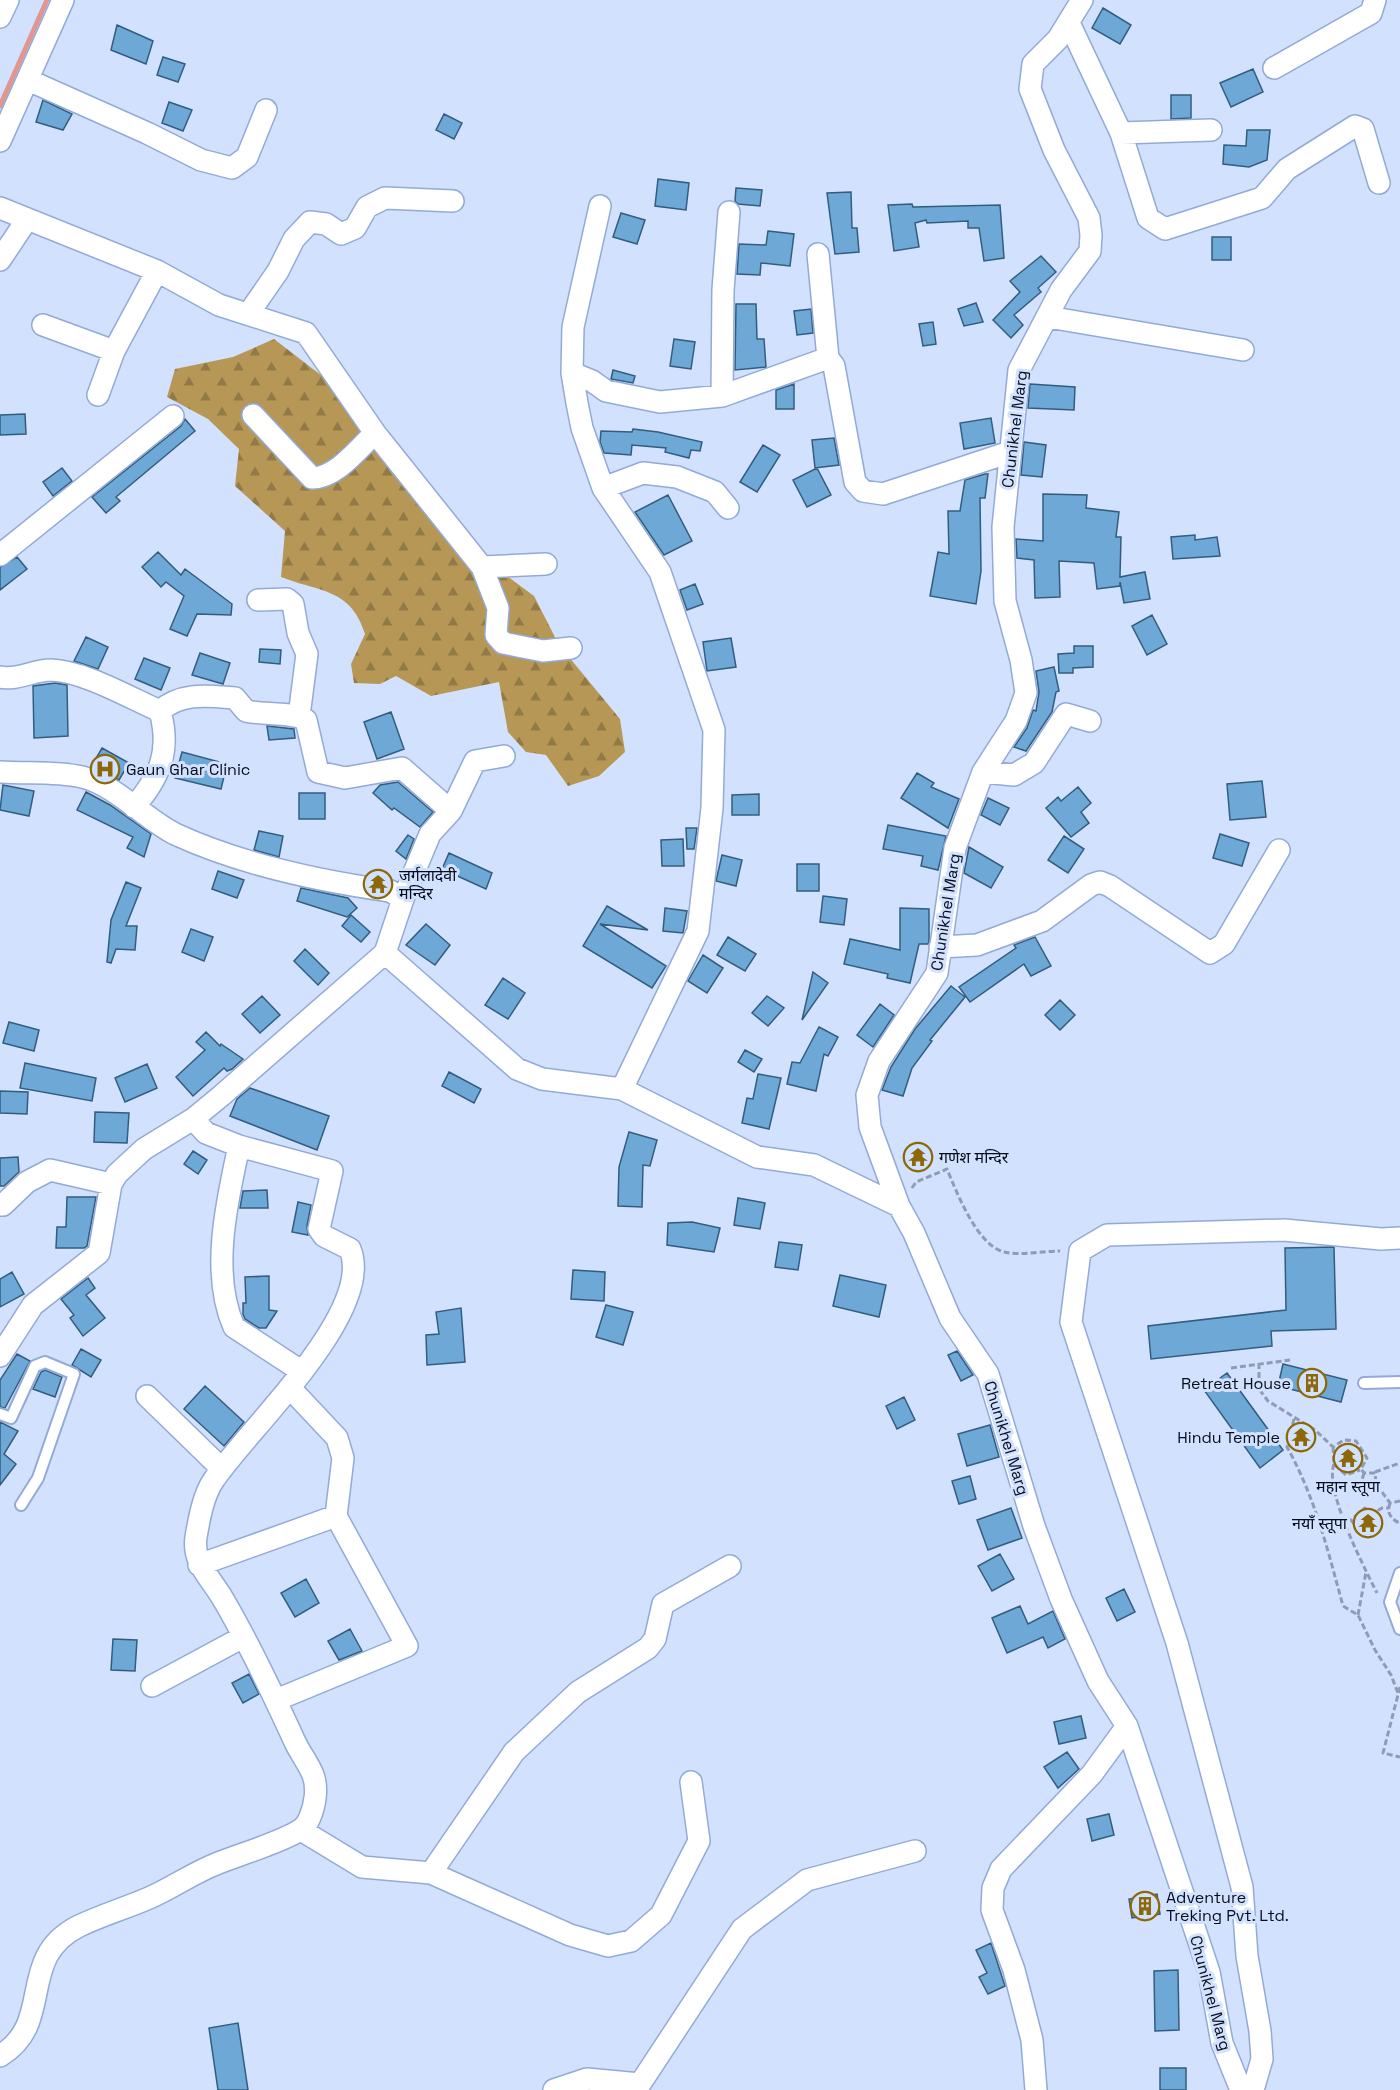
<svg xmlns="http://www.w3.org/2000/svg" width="1400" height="2090" font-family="'Space Grotesk','Noto Sans Devanagari',sans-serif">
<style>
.forest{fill:url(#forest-firs)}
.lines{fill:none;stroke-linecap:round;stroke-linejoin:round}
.stream{stroke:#e19690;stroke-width:5}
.building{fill:#6da8d7;stroke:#335d7e;stroke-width:1.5}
.service-casing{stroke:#93aad8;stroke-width:14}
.minor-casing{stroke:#93aad8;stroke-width:24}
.path{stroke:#909cb5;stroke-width:3;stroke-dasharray:6 3;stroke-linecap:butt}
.service{stroke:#fff;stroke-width:10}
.minor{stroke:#fff;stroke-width:21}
.labels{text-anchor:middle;stroke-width:6;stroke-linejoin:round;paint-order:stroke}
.street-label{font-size:16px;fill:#050c1c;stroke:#d2e1fe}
.poi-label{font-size:16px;fill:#050c1c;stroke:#d2e1fe;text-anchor:start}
</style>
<defs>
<pattern id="forest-firs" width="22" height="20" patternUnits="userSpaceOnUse" patternTransform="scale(1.5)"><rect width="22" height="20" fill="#b69755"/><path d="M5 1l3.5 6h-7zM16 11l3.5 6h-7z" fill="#927a46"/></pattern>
</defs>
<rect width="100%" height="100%" fill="#d2e1fe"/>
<path class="forest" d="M 274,339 L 361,406 L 473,551 L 534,596 L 559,645 L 620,719 L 625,752 L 599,776 L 568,786 L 546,755 L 526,752 L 508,732 L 499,682 L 431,696 L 396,676 L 380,684 L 354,683 L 351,664 L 365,634 C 351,588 319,592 281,577 L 285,531 L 235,486 L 239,449 L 208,419 L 167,397 L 175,369 L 233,357 Z"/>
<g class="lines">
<path class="stream" d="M 0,106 L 47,0"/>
</g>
<path class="building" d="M 1103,8 L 1131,25 L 1120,44 L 1092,28 Z
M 117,25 L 153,41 L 146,64 L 111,50 Z
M 163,57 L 185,64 L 178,82 L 157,75 Z
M 1253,69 L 1263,92 L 1231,107 L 1220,83 Z
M 1171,95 L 1191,95 L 1191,118 L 1171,119 Z
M 43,100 L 72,114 L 63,130 L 36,122 Z
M 169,102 L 192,110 L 183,131 L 162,123 Z
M 444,114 L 462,123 L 454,139 L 436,130 Z
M 1247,130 L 1270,130 L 1267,160 L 1249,167 L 1223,164 L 1224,145 L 1246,146 Z
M 658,179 L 689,183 L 686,210 L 655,206 Z
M 736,188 L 762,190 L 760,206 L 738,204 L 735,201 Z
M 851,192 L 852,228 L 857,228 L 859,252 L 835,254 L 827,193 Z
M 912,204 L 913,207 L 1000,205 L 1004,258 L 984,261 L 979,228 L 968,228 L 968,221 L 927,223 L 926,220 L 915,223 L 919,247 L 894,251 L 888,205 Z
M 621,213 L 645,220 L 637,244 L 613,237 Z
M 768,231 L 794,234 L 790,266 L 761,263 L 760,275 L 737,274 L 739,244 L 766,245 Z
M 1212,237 L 1231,237 L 1231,260 L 1212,260 Z
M 1041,256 L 1056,272 L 1038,288 L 1041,292 L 1014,315 L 1023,325 L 1011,338 L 993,320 L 1020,292 L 1010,281 Z
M 976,303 L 983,322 L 964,326 L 958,309 Z
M 736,304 L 756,304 L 757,339 L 764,339 L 766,367 L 735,370 Z
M 811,309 L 813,333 L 797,335 L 794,311 Z
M 933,322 L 936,344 L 923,346 L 919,324 Z
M 674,339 L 695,342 L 691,369 L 670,366 Z
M 613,370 L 635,376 L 633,383 L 611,379 Z
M 794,384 L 794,409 L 776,409 L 776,390 Z
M 1030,384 L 1075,387 L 1074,410 L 1028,408 Z
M 25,414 L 26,434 L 0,435 L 0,415 Z
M 991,418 L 995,443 L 964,449 L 960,423 Z
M 185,419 L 195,431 L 116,497 L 120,501 L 106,513 L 92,497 L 181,426 Z
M 633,429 L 658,432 L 702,442 L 700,451 L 691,450 L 689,458 L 665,452 L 666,448 L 632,445 L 631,455 L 604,453 L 600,442 L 601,431 L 632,432 Z
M 834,438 L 839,465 L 815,468 L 812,440 Z
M 1024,442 L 1046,445 L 1042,477 L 1021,475 Z
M 763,445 L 780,455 L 757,492 L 740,482 Z
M 62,468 L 72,481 L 53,496 L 43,482 Z
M 817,468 L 831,495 L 807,507 L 793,480 Z
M 985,474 L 988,474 L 985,498 L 980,498 L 981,571 L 976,604 L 930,596 L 938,552 L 949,554 L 948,511 L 960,511 L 965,480 Z
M 1043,494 L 1087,495 L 1086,508 L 1119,512 L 1116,537 L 1121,537 L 1120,577 L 1145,572 L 1150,599 L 1124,603 L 1120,582 L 1120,586 L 1097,589 L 1094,563 L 1059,561 L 1060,597 L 1035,598 L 1034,560 L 1017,558 L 1016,539 L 1043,541 Z
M 668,495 L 692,541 L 664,555 L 635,512 Z
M 1195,535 L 1195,540 L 1217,537 L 1220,556 L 1173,559 L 1171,537 Z
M 158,552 L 181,575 L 185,569 L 232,604 L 231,615 L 197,614 L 187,636 L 170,629 L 184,596 L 166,582 L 161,587 L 142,567 Z
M 17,557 L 27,569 L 0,590 L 0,567 Z
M 695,584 L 703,604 L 687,610 L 680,590 Z
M 1152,615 L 1167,644 L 1147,655 L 1132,626 Z
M 86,637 L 108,647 L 98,669 L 74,661 Z
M 731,638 L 736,667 L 707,671 L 703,642 Z
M 1074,646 L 1093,646 L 1093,667 L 1073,668 L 1073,673 L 1059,673 L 1058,654 L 1074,653 Z
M 260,649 L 281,650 L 280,664 L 259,662 Z
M 200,653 L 230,663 L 223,684 L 192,675 Z
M 144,658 L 170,668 L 161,690 L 135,679 Z
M 1054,667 L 1059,691 L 1056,692 L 1052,712 L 1026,751 L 1014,747 L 1027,728 L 1033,710 L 1036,711 L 1039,692 L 1036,671 Z
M 55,683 L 67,685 L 68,736 L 34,738 L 33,686 Z
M 391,712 L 404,749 L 377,759 L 364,722 Z
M 267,726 L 294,729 L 295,738 L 269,740 Z
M 102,748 L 129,763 L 119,780 L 91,767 Z
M 182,752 L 227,764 L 221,789 L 175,778 Z
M 917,773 L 934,783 L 931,787 L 959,799 L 948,828 L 901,798 Z
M 1262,781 L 1266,817 L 1230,820 L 1227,784 Z
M 398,782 L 433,812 L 420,827 L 394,808 L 392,810 L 373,793 L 380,785 Z
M 3,785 L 34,791 L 29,816 L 0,810 Z
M 1078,787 L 1091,803 L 1081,812 L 1089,823 L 1071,837 L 1046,808 L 1058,797 L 1061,801 Z
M 86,792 L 110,805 L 151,834 L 144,857 L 127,848 L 133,837 L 77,810 Z
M 299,793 L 325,793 L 325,819 L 299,819 Z
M 759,794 L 759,815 L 732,815 L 732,795 Z
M 988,798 L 1009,808 L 1000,825 L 981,815 Z
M 888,825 L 946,836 L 938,870 L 921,866 L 923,856 L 883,849 Z
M 686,828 L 697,828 L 694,849 L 687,849 Z
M 259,831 L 283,836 L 279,857 L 254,850 Z
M 1220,834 L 1249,843 L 1242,866 L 1213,858 Z
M 408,835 L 414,839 L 406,859 L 396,851 Z
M 1064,836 L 1084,849 L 1068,873 L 1048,860 Z
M 683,839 L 684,866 L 662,866 L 661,840 Z
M 969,847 L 1003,867 L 991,888 L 964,873 Z
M 449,853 L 492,873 L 486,889 L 442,869 Z
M 722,855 L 742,860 L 736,886 L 716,881 Z
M 797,864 L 819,864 L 819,891 L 797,891 Z
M 218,871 L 244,880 L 237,898 L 212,889 Z
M 126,882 L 141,888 L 126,926 L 137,926 L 135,950 L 116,949 L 111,963 L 107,962 L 111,920 Z
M 301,888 L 348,898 L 357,908 L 347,917 L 297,901 Z
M 823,896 L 847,899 L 844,925 L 820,922 Z
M 607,906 L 648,930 L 600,924 L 666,966 L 652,988 L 583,946 Z
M 665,908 L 687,911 L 683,933 L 663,931 Z
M 900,908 L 929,909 L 929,941 L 928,944 L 919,944 L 910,983 L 887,978 L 888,974 L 844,964 L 850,939 L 900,950 Z
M 351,915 L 370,932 L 361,942 L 342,926 Z
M 426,924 L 450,945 L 435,965 L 406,945 Z
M 191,929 L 213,937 L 204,961 L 182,952 Z
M 728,937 L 756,954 L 745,971 L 717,955 Z
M 1035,937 L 1051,966 L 1031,976 L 1024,964 L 970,1002 L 959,987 L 1016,948 L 1014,945 Z
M 305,949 L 329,973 L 318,985 L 294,961 Z
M 703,955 L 723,968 L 707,993 L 688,981 Z
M 813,972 L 828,983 L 802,1020 Z
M 503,978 L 525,993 L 508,1019 L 485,1005 Z
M 951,986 L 965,997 L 930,1040 L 932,1041 L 912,1068 L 903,1096 L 882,1090 L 891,1067 L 915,1029 Z
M 262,996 L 280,1015 L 260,1033 L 242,1014 Z
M 767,996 L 784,1008 L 768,1026 L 752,1013 Z
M 1060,1000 L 1075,1015 L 1060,1030 L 1045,1015 Z
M 880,1004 L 894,1015 L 873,1047 L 857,1035 Z
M 9,1022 L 39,1030 L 34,1051 L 3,1043 Z
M 819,1027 L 838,1037 L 828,1056 L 824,1054 L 816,1091 L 787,1084 L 792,1062 L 800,1063 Z
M 206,1032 L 220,1046 L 221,1044 L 243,1059 L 232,1069 L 227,1071 L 224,1068 L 193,1096 L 176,1077 L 205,1050 L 196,1042 Z
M 745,1050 L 762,1059 L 754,1072 L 738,1062 Z
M 25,1063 L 96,1078 L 92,1101 L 20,1088 Z
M 147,1064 L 157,1088 L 125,1102 L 115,1078 Z
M 449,1072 L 481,1089 L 474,1103 L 442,1086 Z
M 758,1074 L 781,1078 L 769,1129 L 742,1123 L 747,1098 L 753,1099 Z
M 250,1088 L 329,1116 L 317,1150 L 230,1116 L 237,1099 Z
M 0,1091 L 28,1092 L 27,1114 L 0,1113 Z
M 95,1112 L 129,1113 L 127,1143 L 94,1142 Z
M 629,1132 L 657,1140 L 650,1166 L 643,1165 L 642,1207 L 618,1206 L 619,1167 Z
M 193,1151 L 207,1160 L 198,1174 L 184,1164 Z
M 18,1157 L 19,1172 L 4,1186 L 0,1186 L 0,1158 Z
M 267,1190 L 268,1208 L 240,1208 L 243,1191 Z
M 67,1197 L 96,1197 L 87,1246 L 84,1248 L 56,1248 L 57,1227 L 66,1227 Z
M 738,1198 L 765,1203 L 760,1229 L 734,1225 Z
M 298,1202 L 311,1205 L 307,1226 L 308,1235 L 292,1232 Z
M 692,1222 L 720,1228 L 714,1252 L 667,1245 L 668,1223 Z
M 779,1242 L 802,1245 L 798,1270 L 775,1267 Z
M 1334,1247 L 1336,1329 L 1271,1331 L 1272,1346 L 1151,1359 L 1148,1326 L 1286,1310 L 1285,1248 Z
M 573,1270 L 605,1272 L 604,1301 L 571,1299 Z
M 12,1272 L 24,1294 L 0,1307 L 0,1279 Z
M 840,1275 L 886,1285 L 879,1317 L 833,1306 Z
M 269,1276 L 269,1310 L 277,1311 L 266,1328 L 259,1328 L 245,1319 L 243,1314 L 243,1303 L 246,1303 L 245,1277 Z
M 88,1278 L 95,1288 L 86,1295 L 105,1318 L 83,1336 L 70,1318 L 74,1315 L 61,1299 Z
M 606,1305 L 633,1312 L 623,1345 L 596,1337 Z
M 461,1308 L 465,1362 L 427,1365 L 426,1335 L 439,1334 L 436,1312 Z
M 81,1349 L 101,1360 L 91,1377 L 72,1365 Z
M 957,1351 L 973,1375 L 961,1381 L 948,1355 Z
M 17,1354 L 30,1361 L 5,1408 L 0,1407 L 0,1380 Z
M 1283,1364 L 1347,1380 L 1341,1402 L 1278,1386 Z
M 45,1370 L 62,1377 L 55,1397 L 33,1389 L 41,1372 Z
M 1227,1373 L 1283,1450 L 1260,1468 L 1204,1390 Z
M 205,1386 L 244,1422 L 224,1446 L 184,1409 Z
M 904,1397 L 915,1420 L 897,1429 L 886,1406 Z
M 0,1422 L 18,1431 L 4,1454 L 16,1464 L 0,1485 Z
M 990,1425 L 999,1457 L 967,1466 L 958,1434 Z
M 1296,1427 L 1311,1432 L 1306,1448 L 1291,1443 Z
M 970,1476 L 976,1499 L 959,1504 L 952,1481 Z
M 1011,1508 L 1022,1538 L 988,1550 L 977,1520 Z
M 1000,1554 L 1014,1579 L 992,1591 L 978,1566 Z
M 306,1579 L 319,1603 L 295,1617 L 281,1593 Z
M 1124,1589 L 1135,1612 L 1117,1621 L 1106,1598 Z
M 1020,1606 L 1028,1624 L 1053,1611 L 1065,1639 L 1048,1648 L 1043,1637 L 1007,1653 L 992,1618 Z
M 350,1629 L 362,1651 L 339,1660 L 328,1641 Z
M 113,1639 L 137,1640 L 135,1671 L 111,1670 Z
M 249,1674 L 259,1694 L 243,1703 L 232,1683 Z
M 1081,1716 L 1086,1738 L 1059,1744 L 1054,1722 Z
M 1067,1752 L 1079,1769 L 1058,1788 L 1044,1767 Z
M 1109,1814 L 1114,1835 L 1092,1841 L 1087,1819 Z
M 1157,1894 L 1160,1914 L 1132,1918 L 1129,1899 Z
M 991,1943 L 1005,1986 L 988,1994 L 979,1977 L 987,1973 L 976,1950 Z
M 1178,1970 L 1179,2030 L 1155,2031 L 1154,1971 Z
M 238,2023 L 248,2090 L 218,2090 L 209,2028 Z
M 1160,2068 L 1186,2068 L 1186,2090 L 1160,2090 Z"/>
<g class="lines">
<g class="service-casing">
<path id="service" d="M 1364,1383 L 1400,1382
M 0,1414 L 11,1418 L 35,1366 L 45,1362 L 74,1374 L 38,1478 L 21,1505
M 1400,1573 L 1390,1602 L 1400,1629"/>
</g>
<g class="minor-casing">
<path id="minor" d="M 1082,0 L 1058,39 L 1033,64 L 1030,89 L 1054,150 L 1089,218 L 1091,235 L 1090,251 L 1061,290 L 1019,370 L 1003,527 L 1005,601 L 1021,660 L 1026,693 L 1016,721 L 983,772 L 955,848 L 937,973 L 879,1061 L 867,1095 L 870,1127 L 899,1206 L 914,1233 L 950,1318 L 988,1374 L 1034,1526 L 1061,1599 L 1098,1681 L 1127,1726 L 1209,1972 L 1222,2043 L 1241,2090
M 0,17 L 8,0
M 1069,23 L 1121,133 L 1148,218 L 1165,229 L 1262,198 L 1287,169 L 1355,126 L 1363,129 L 1379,183
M 1274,68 L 1371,13 L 1375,0
M 28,80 L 147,133 L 201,160 L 232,168 L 247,157 L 266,110
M 1121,133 L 1211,130
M 0,141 L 63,0
M 600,206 L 573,327 L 572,373 L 577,403 L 582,428 L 603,488 L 660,572 L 714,730 L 712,808 L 698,931 L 622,1089
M 0,208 L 157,271 L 219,305 L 306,333 L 375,433 L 482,567 L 498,608 L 496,635 L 503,643 L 543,651 L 571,648
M 818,254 L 828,358 L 834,366 L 855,482 L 863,491 L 883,494 L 1010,452
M 0,260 L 26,221
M 249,313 L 278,271 L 294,239 L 310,222 L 326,224 L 341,234 L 355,228 L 367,207 L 385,198 L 453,201
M 1048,317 L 1243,350
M 43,325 L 114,351
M 572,373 L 592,381 L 606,391 L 660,402 L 722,396 L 828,358
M 98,395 L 114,351 L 157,271
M 722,396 L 723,290 L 729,212
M 253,415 L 312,478 C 336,478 358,449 375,433
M 603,488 L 643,473 L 677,477 L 715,492 L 728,508
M 0,555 L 173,416
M 482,567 L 546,564
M 258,600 L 287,599 L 293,604 L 298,633 L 307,654 L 299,716
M 0,677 C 17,681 33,670 51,670 C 84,671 130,698 160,711 C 181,692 208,696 235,698 L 246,711 C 262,715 293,712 306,720 L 318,772 L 345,778 L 402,768 L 451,811
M 0,772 C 27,774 55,771 82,777 C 114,784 145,819 175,834 C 240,864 319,881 390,891 L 403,899 L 385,953 L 221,1096 L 193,1119 L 144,1149 L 117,1174 L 111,1184 L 99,1253 L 33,1305 L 0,1356
M 983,772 L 1014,775 L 1034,763 L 1066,714 L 1090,721
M 134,807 C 160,777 171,751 160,711
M 403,899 L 430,834 L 451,811 L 475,761 L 504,756
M 940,947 L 977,945 L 1042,921 L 1091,885 L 1100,882 L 1110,886 L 1210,953 L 1224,944 L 1279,850
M 385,953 L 517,1069 L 542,1079 L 622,1089 L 757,1157 L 814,1165 L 899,1206
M 239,1146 C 227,1201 210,1273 234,1327 L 301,1371
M 0,1205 L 3,1205 L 27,1182 L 50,1170 L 111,1184
M 147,1396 L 222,1469
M 199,1565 L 336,1516
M 152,1686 L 243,1637
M 276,1700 L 407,1646 L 336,1516 L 343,1458 L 337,1438 L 290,1388
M 301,1830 L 362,1867 L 431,1873 L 570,1935 L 608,1946 L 631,1941 L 661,1915 L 699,1841 L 691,1782
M 431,1873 L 514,1752 L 578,1692 L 648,1648 L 655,1639 L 663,1604 L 730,1566
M 0,2056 C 56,2022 15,1958 79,1926 C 102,1915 126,1908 149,1898 C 172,1888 193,1873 216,1864 C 238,1855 282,1842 300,1830 C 305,1827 308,1822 310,1817 C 315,1805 318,1788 313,1775 C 309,1764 300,1753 295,1742 C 273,1694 250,1645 223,1599 C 211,1578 192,1563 196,1537 C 199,1520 203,1496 213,1481 C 246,1431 376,1312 350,1249 L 324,1236 L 319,1229 L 332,1171 L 239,1146 L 206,1133 L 193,1119
M 554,2090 L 587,2079 L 640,2084 L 742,1929 L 807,1880 L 915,1851
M 1036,2090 L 1032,2040 L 1014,1970 L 992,1910 L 993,1888 L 1001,1869 L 1092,1774 L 1127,1726
M 1253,2090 L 1262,2059 L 1260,2031 L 1247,1956 L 1242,1887 L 1177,1643 L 1071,1322 L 1080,1251 L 1107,1235 L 1284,1230 L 1381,1239 L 1400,1238"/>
</g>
<path class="path" d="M 912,1188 L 916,1182 L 947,1169 C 957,1193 977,1245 1004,1252 C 1020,1256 1043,1251 1060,1251
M 1259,1363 L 1259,1389 L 1268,1401 L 1315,1430 L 1333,1447 L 1344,1440 L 1356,1441 L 1367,1458 L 1361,1469 L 1364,1473 L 1375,1473 L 1376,1484 L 1390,1503 L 1400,1501
M 1231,1368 L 1290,1360
M 1294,1419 L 1287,1447 C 1315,1497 1328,1551 1343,1606 L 1358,1615 L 1375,1650 L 1391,1675 L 1398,1693
M 1333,1447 L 1334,1464 L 1346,1475 L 1360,1470
M 1334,1464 C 1324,1490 1364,1567 1377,1593
M 1375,1472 L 1400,1463
M 1364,1473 L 1362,1480 L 1365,1485 L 1376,1484
M 1390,1503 C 1387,1512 1389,1516 1397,1522 L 1400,1521
M 1365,1508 L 1375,1521 L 1361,1532 L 1351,1520 Z
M 1370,1515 L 1382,1508 L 1389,1508
M 1358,1615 L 1366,1572
M 1400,1687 L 1383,1753 L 1400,1757"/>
<use href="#service" class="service"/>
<use href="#minor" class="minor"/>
</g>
<defs>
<g id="hospital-ring" transform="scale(1.5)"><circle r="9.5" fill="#d2e1fe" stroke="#8c6809" stroke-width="1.5"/><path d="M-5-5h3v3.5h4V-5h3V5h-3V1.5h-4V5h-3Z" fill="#8c6809"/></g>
<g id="temple-ring" transform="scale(1.5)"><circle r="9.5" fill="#d2e1fe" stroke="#8c6809" stroke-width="1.5"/><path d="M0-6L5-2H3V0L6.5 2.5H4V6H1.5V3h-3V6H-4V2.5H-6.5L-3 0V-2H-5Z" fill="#8c6809"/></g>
<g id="building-ring" transform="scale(1.5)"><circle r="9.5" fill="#d2e1fe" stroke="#8c6809" stroke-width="1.5"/><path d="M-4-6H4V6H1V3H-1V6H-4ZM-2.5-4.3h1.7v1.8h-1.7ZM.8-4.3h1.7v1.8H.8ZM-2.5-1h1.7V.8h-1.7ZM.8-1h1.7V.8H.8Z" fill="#8c6809"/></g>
</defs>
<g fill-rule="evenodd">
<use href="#hospital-ring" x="105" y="769"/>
<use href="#temple-ring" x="378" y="884"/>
<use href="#temple-ring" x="918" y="1157"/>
<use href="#building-ring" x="1312" y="1383"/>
<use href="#temple-ring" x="1301" y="1437"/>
<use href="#temple-ring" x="1348" y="1458"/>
<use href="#temple-ring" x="1368" y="1523"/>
<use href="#building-ring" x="1145" y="1906"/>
</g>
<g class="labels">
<g class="street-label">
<text transform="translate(1014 429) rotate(-83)" y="6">Chunikhel Marg</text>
<text transform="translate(945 912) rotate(-81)" y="6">Chunikhel Marg</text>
<text transform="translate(1007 1438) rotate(73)" y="6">Chunikhel Marg</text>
<text transform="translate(1211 1993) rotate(75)" y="6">Chunikhel Marg</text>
</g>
<g class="poi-label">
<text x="126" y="775">Gaun Ghar Clinic</text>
<text x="399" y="881">जर्गलादेवी<tspan x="399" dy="18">मन्दिर</tspan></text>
<text x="939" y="1163">गणेश मन्दिर</text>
<text x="1291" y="1389" text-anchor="end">Retreat House</text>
<text x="1280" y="1443" text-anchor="end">Hindu Temple</text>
<text x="1348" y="1492" text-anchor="middle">महान स्तूपा</text>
<text x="1347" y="1529" text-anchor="end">नयाँ स्तूपा</text>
<text x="1166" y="1903">Adventure<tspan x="1166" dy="18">Treking Pvt. Ltd.</tspan></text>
</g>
</g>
</svg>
